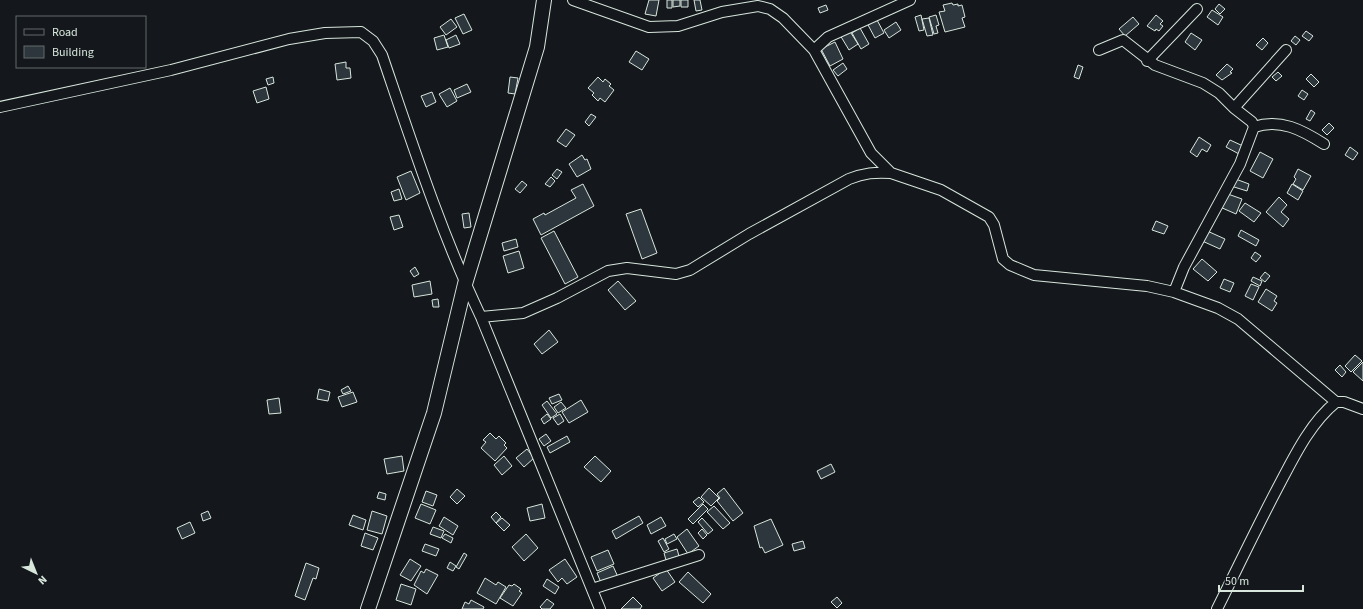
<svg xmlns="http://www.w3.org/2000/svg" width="1363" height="609" font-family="'Source Sans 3',sans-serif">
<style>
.building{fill:#2c363c;stroke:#d8e6dc}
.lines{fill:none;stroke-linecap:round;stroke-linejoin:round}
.street-casing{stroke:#d8e6dc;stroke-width:12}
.secondary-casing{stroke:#d8e6dc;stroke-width:16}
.street{stroke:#14181c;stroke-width:10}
.secondary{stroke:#14181c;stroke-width:14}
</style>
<rect width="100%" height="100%" fill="#14181c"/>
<path class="building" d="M 649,0 L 659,0 L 656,16 L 645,14 Z
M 667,0 L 672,0 L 672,8 L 667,8 Z
M 673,0 L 680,0 L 680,6 L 673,7 Z
M 681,0 L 688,0 L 688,7 L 681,7 Z
M 694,0 L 700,0 L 702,10 L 696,11 Z
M 952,3 L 953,5 L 958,4 L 958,6 L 962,5 L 965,17 L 962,18 L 965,27 L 945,32 L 939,12 L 945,11 L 943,5 Z
M 1219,4 L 1225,9 L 1220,14 L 1215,9 Z
M 826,5 L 828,10 L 820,13 L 818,8 Z
M 1212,10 L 1223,17 L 1218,25 L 1207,17 Z
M 464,14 L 472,30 L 463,34 L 455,18 Z
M 921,15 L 924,30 L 919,31 L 915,17 Z
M 936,15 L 939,25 L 936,26 L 938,33 L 934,34 L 929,17 Z
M 1156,15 L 1163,21 L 1160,24 L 1163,26 L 1159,31 L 1156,29 L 1155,31 L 1147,26 Z
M 1133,17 L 1139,24 L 1125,36 L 1119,29 Z
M 929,18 L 933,35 L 927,36 L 922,19 Z
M 451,19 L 457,27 L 446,35 L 440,27 Z
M 877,20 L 884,33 L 875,38 L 868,25 Z
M 896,22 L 901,30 L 889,38 L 884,30 Z
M 860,28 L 869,44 L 861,49 L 852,33 Z
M 849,30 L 858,44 L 849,50 L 840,35 Z
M 1306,31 L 1313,36 L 1309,41 L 1302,36 Z
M 1191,33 L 1202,40 L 1195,50 L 1185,42 Z
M 444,35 L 448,47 L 437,50 L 434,38 Z
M 456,35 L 460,44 L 449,48 L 446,40 Z
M 1295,36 L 1300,40 L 1296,45 L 1291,41 Z
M 1263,38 L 1268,43 L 1262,50 L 1256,45 Z
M 835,42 L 843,59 L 830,66 L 821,49 Z
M 636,51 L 649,59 L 642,70 L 629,62 Z
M 346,62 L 346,68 L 350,68 L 351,78 L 337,80 L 335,64 Z
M 843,63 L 847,69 L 838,76 L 833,70 Z
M 1227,64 L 1233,69 L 1230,72 L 1232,73 L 1222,80 L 1216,75 Z
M 1078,65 L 1083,67 L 1079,79 L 1074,77 Z
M 1278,72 L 1282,76 L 1276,81 L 1272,77 Z
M 1311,74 L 1319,82 L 1314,87 L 1306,79 Z
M 273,77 L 274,83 L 268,85 L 266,79 Z
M 510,77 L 518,78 L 515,94 L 508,93 Z
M 598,77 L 603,82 L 605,79 L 611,84 L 609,86 L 614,90 L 605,102 L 600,98 L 598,101 L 592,95 L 594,93 L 588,88 Z
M 467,84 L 471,92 L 457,98 L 454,90 Z
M 266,87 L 269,99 L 257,103 L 253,91 Z
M 450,88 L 457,101 L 447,107 L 439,94 Z
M 1302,90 L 1308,94 L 1304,100 L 1298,96 Z
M 432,92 L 436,102 L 426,107 L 421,96 Z
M 1311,110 L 1315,113 L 1310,121 L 1306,119 Z
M 591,114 L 596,117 L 589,126 L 585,122 Z
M 1329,123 L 1334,128 L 1327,135 L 1322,130 Z
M 566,129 L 575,135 L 566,147 L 557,141 Z
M 1199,137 L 1211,145 L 1207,152 L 1202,149 L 1197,157 L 1190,152 Z
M 1230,140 L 1243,146 L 1239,154 L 1226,147 Z
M 1350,147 L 1358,153 L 1353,160 L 1345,155 Z
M 1260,152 L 1273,159 L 1263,178 L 1250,171 Z
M 582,155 L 585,160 L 587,159 L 591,169 L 577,177 L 569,164 Z
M 557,169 L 562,172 L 557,179 L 552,175 Z
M 1298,169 L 1311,176 L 1303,190 L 1293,184 L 1296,179 L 1294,177 Z
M 411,171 L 420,193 L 406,200 L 397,177 Z
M 551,177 L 555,181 L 550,187 L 545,184 Z
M 1233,178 L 1249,184 L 1247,191 L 1231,186 Z
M 522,181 L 527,185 L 520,193 L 515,189 Z
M 583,184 L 594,206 L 541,235 L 533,219 L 544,213 L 545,215 L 576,198 L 571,190 Z
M 1292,184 L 1303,191 L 1298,200 L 1287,193 Z
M 399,189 L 402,199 L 394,201 L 391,192 Z
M 1225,193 L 1242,199 L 1236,214 L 1220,207 Z
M 1279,197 L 1287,205 L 1281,212 L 1289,219 L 1283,227 L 1266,212 Z
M 1245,203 L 1261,213 L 1254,222 L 1239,211 Z
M 641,209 L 657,253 L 642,259 L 626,214 Z
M 469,213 L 471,227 L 464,228 L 462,214 Z
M 399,215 L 403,227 L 394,230 L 390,217 Z
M 1156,221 L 1168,226 L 1164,234 L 1152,230 Z
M 1205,230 L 1225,239 L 1220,249 L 1200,240 Z
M 1241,230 L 1259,240 L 1256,246 L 1238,236 Z
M 554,231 L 578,277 L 565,284 L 541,238 Z
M 516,239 L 518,247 L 504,251 L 502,243 Z
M 519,251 L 524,268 L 508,273 L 503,256 Z
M 1255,252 L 1261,256 L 1256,262 L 1251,258 Z
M 1202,259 L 1217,272 L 1208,281 L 1193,269 Z
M 415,267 L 419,274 L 414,277 L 410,271 Z
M 1265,272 L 1270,276 L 1265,282 L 1260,278 Z
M 1253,277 L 1262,281 L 1260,286 L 1251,281 Z
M 1224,279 L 1234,283 L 1230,292 L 1220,288 Z
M 430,281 L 432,294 L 414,297 L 412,285 Z
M 618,281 L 636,301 L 625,310 L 608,290 Z
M 1251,284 L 1259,287 L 1253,300 L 1245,296 Z
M 1266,289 L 1277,296 L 1274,301 L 1277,303 L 1272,311 L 1258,302 Z
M 438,299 L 439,307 L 433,307 L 432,300 Z
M 549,330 L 558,342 L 542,354 L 534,344 Z
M 1355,355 L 1362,361 L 1351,372 L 1345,366 Z
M 1363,362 L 1363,381 L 1353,372 Z
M 1340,365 L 1346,372 L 1342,377 L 1335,370 Z
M 348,386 L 351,391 L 343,394 L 341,390 Z
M 319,389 L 330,392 L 328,401 L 317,399 Z
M 353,392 L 357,402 L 342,407 L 338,397 Z
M 559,394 L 562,400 L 552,404 L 549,398 Z
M 279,398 L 281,413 L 269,414 L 267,400 Z
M 581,400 L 588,412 L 569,423 L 562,412 Z
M 547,401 L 557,414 L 551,418 L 542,405 Z
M 561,402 L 566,408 L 558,413 L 554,407 Z
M 547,414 L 551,419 L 544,424 L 541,419 Z
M 560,414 L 564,421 L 558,425 L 553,418 Z
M 490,433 L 496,439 L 499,436 L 506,443 L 504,445 L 507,448 L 495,461 L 481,448 L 486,442 L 483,440 Z
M 546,434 L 551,441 L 544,446 L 539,439 Z
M 567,436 L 570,442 L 550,453 L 547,447 Z
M 527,449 L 534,458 L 524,467 L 516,458 Z
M 402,456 L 404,471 L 387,474 L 384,459 Z
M 504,456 L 512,466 L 502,475 L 494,465 Z
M 595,456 L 611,471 L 601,482 L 584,467 Z
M 831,464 L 835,472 L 821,479 L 817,471 Z
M 709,488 L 719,498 L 711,506 L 701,497 Z
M 724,488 L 743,513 L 733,521 L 717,501 L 720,498 L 717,494 Z
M 457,489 L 465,496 L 457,504 L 450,497 Z
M 426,491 L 437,495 L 433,506 L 422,502 Z
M 379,492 L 386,494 L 385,500 L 377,498 Z
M 699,497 L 704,502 L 698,507 L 693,502 Z
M 421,504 L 436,510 L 430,524 L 415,518 Z
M 542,504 L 545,518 L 530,521 L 527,508 Z
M 703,504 L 708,509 L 693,524 L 688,519 Z
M 714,506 L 730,523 L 723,529 L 707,512 Z
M 208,511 L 211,518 L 203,521 L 201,514 Z
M 372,511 L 387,516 L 382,534 L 367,530 Z
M 496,512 L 501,517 L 496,523 L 491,517 Z
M 353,515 L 366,520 L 363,530 L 349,525 Z
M 639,516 L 643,523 L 616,539 L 612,531 Z
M 444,517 L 458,526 L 453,535 L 439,526 Z
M 661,517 L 666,526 L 651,534 L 647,525 Z
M 502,518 L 510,525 L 504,531 L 496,523 Z
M 702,518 L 713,530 L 708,534 L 698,522 Z
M 771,519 L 783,545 L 765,553 L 762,547 L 760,548 L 754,526 Z
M 190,522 L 195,533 L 182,539 L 177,528 Z
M 433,527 L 444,531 L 441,538 L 430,534 Z
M 687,529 L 699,546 L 688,554 L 677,537 Z
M 702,529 L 707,535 L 703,539 L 698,533 Z
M 365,533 L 378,538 L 373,550 L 361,546 Z
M 445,534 L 453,538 L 451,543 L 442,538 Z
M 526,534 L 538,548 L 524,561 L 512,547 Z
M 674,534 L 677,539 L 667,544 L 665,539 Z
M 663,538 L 669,549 L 664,552 L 658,541 Z
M 803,541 L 805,548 L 794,551 L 792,544 Z
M 425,544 L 439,549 L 436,556 L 422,551 Z
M 677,549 L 679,556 L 666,560 L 664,553 Z
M 608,550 L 614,564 L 597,571 L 591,557 Z
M 464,553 L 467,555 L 459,569 L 456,567 Z
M 410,559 L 421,566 L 411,581 L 400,575 Z
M 565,559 L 577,577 L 567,584 L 562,578 L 558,582 L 549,570 Z
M 450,562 L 456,566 L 453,571 L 447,568 Z
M 306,563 L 319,568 L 316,579 L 313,578 L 305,600 L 295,596 Z
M 613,566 L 618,577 L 602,585 L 597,573 Z
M 426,569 L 438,575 L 427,594 L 414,585 L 421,571 L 424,573 Z
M 666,569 L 675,582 L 662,591 L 653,578 Z
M 688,572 L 711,594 L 703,603 L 679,582 Z
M 485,578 L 496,585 L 498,582 L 506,587 L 496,604 L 477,593 Z
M 547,579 L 559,587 L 555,594 L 543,586 Z
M 401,584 L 416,589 L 411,605 L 396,600 Z
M 514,584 L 521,589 L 519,591 L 522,593 L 513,606 L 500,598 L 509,585 L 512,586 Z
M 633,597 L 642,606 L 640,609 L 621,609 Z
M 837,597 L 842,603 L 837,608 L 831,602 Z
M 547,599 L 554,604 L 550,609 L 542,609 L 540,607 Z
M 471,600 L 484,607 L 483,609 L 462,609 L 465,602 L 469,604 Z"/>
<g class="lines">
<g class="street-casing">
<path id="street" d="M 573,0 L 649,27 L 678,26 L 722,12 L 758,6 L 770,9 L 783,18 L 814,50 L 871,153 L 891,173 L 941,190 L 989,217 L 994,225 L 1003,259 L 1010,265 L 1034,275 L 1147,286 L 1174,292 L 1218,308 L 1238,319 L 1336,402
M 814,50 L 828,37 L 910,0
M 1099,50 L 1123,40 L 1155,65 L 1203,83 L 1219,93 L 1234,108 L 1252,122 L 1254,127 L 1240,164 L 1184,267 L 1174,292
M 1147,61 L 1197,9
M 0,107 L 171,70 L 289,39 L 325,33 L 361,32 L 373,41 L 382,55 C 412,143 441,233 481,317 L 600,609
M 1234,108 L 1286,50
M 1254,127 C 1280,118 1302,130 1324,144
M 481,317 L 523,313 L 557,298 L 608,271 L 627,268 L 676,274 L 690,270 L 749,234 L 849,179 C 864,173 875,172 891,173
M 592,589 L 699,555
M 1217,609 C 1237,569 1256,529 1277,489 C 1293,459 1309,424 1336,402 L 1344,402 L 1363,409"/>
</g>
<g class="secondary-casing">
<path id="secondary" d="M 368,609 L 434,413 L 465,284 L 537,47 L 544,0"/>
</g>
<use href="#street" class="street"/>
<use href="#secondary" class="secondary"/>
</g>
<rect x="16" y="16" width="130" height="52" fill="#14181c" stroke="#626a69"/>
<rect x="24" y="29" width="20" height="6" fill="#14181c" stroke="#626a69"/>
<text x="52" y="36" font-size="12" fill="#d8e6dc">Road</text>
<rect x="24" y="46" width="20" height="12" fill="#2c363c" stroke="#626a69"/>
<text x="52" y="56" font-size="12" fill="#d8e6dc">Building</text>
<g transform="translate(36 573) rotate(137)" stroke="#14181c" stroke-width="3" paint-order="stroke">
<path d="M0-3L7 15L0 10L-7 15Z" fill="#d8e6dc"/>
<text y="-6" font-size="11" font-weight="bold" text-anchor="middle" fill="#d8e6dc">N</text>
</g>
<path d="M1219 585v6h84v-6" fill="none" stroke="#d8e6dc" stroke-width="2"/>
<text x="1225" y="585" font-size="12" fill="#d8e6dc" stroke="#14181c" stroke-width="3" paint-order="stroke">50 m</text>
</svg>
